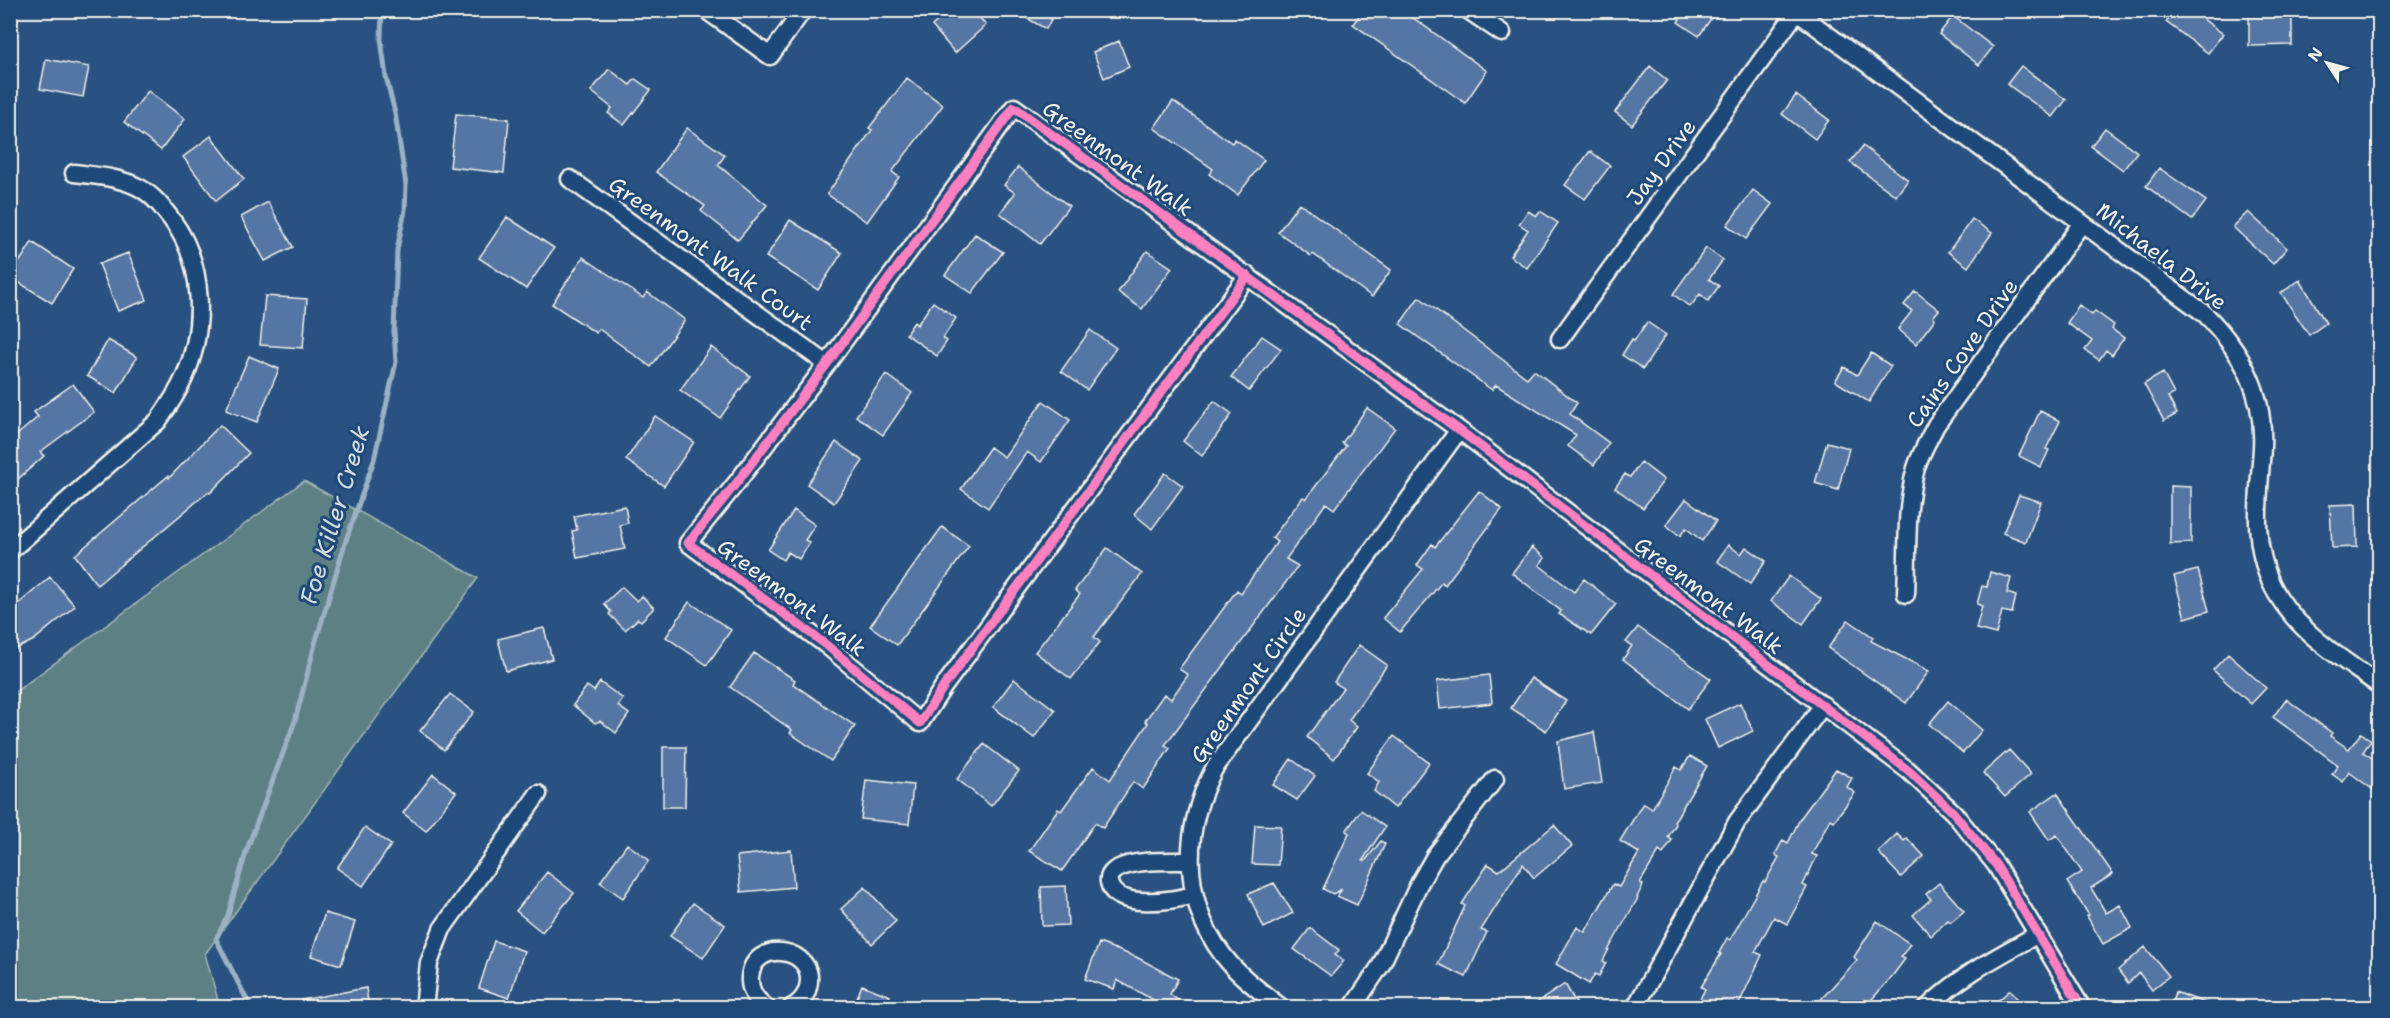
<svg xmlns="http://www.w3.org/2000/svg" width="2390" height="1018" font-family="'Shantell Sans',sans-serif">
<style>
.green{fill:#5d8084;stroke:#a8b8b6;stroke-width:1.5}
.lines{fill:none;stroke-linecap:round;stroke-linejoin:round}
.stream{stroke:#9bb1c4;stroke-width:5}
.building{fill:#5476a4;stroke:#f4f1e8;stroke-width:1.5}
.minor-casing{stroke:#f4f1e8;stroke-width:21}
.minor{stroke:#1f4a7a;stroke-width:16}
.cycleway-casing{stroke:#1f4a7a;stroke-width:13}
.cycleway{stroke:#ff80c0;stroke-width:9}
.labels{text-anchor:middle;stroke-width:6;stroke-linejoin:round;paint-order:stroke}
.street-label{font-size:22px;fill:#f4f1e8;stroke:#1f4a7a}
.water-label{font-size:24px;font-style:italic;fill:#d6dcdc;stroke:#1f4a7a}
</style>
<rect width="100%" height="100%" fill="#295282"/>
<filter id="ink" filterUnits="userSpaceOnUse"><feTurbulence type="fractalNoise" baseFrequency=".0167" numOctaves="2"/><feDisplacementMap in="SourceGraphic" scale="12" xChannelSelector="R" yChannelSelector="G"/><feConvolveMatrix kernelMatrix="1 2 1 2 8 2 1 2 1" color-interpolation-filters="sRGB"/></filter>
<g filter="url(#ink)">
<path class="green" d="M 304,481 L 478,578 L 205,954 L 220,1007 L 11,1007 L 11,695 Z"/>
<g class="lines">
<path class="stream" d="M 251,1008 L 216,939 L 228,915 L 247,849 L 295,721 L 315,644 L 345,543 L 374,460 L 396,362 L 394,331 L 397,250 L 405,210 L 406,185 L 395,113 L 386,77 L 381,39 L 382,10"/>
</g>
<path class="building" d="M 949,10 L 973,10 L 986,25 L 955,53 L 932,26 Z
M 1012,10 L 1056,10 L 1046,29 Z
M 1363,10 L 1402,10 L 1487,71 L 1465,103 L 1353,24 Z
M 1686,10 L 1717,10 L 1699,36 L 1678,22 Z
M 2174,10 L 2191,10 L 2223,34 L 2208,53 L 2166,22 Z
M 2249,10 L 2292,10 L 2292,45 L 2249,46 Z
M 1953,16 L 1993,47 L 1979,65 L 1939,34 Z
M 1119,41 L 1129,67 L 1104,78 L 1093,52 Z
M 46,59 L 89,67 L 83,97 L 40,89 Z
M 1650,66 L 1667,80 L 1632,125 L 1615,112 Z
M 2021,66 L 2066,100 L 2053,117 L 2007,84 Z
M 609,69 L 630,85 L 635,79 L 651,90 L 624,125 L 608,113 L 612,108 L 591,91 Z
M 907,78 L 943,105 L 892,172 L 899,177 L 867,222 L 827,194 L 872,130 L 869,128 Z
M 148,91 L 185,119 L 161,150 L 124,122 Z
M 1796,95 L 1829,120 L 1815,139 L 1782,114 Z
M 1173,101 L 1232,143 L 1235,139 L 1264,160 L 1238,195 L 1209,174 L 1213,169 L 1154,128 Z
M 456,114 L 509,119 L 504,173 L 450,167 Z
M 687,128 L 725,155 L 718,165 L 767,205 L 738,240 L 701,211 L 705,206 L 656,172 Z
M 2105,128 L 2137,152 L 2123,170 L 2091,146 Z
M 211,136 L 244,179 L 216,201 L 183,157 Z
M 1863,146 L 1908,180 L 1896,196 L 1850,162 Z
M 1590,151 L 1610,166 L 1585,199 L 1565,185 Z
M 1018,167 L 1069,206 L 1040,244 L 1000,213 L 1015,193 L 1004,185 Z
M 2159,168 L 2206,201 L 2192,220 L 2146,186 Z
M 1753,190 L 1772,204 L 1746,239 L 1727,225 Z
M 268,202 L 293,247 L 265,261 L 241,217 Z
M 1299,203 L 1391,270 L 1372,297 L 1313,254 L 1311,256 L 1278,232 Z
M 1528,211 L 1536,216 L 1540,211 L 1558,223 L 1527,268 L 1510,256 L 1528,230 L 1519,224 Z
M 2248,212 L 2287,248 L 2273,264 L 2233,227 Z
M 507,217 L 554,248 L 526,289 L 479,258 Z
M 1972,219 L 1992,233 L 1968,267 L 1948,252 Z
M 790,220 L 842,253 L 818,290 L 766,257 Z
M 975,234 L 1003,252 L 972,293 L 945,275 Z
M 32,242 L 73,269 L 52,303 L 10,277 Z
M 1706,248 L 1723,260 L 1709,279 L 1719,286 L 1708,301 L 1700,294 L 1690,307 L 1673,294 Z
M 1147,251 L 1172,268 L 1142,309 L 1118,292 Z
M 128,253 L 147,300 L 118,311 L 99,264 Z
M 583,257 L 643,298 L 647,292 L 685,320 L 651,367 L 599,329 L 596,333 L 552,304 Z
M 2300,280 L 2326,323 L 2309,335 L 2281,293 Z
M 1915,291 L 1939,310 L 1933,317 L 1935,319 L 1916,344 L 1898,329 L 1912,311 L 1904,305 Z
M 265,296 L 307,299 L 303,348 L 260,345 Z
M 1419,297 L 1527,378 L 1534,370 L 1577,403 L 1570,414 L 1609,443 L 1594,465 L 1568,446 L 1576,435 L 1496,385 L 1492,390 L 1400,324 Z
M 933,302 L 956,318 L 943,338 L 947,341 L 937,356 L 906,334 L 914,322 L 917,325 Z
M 2079,305 L 2092,315 L 2095,311 L 2114,325 L 2112,329 L 2124,338 L 2112,355 L 2106,350 L 2099,360 L 2085,350 L 2092,341 L 2067,323 Z
M 1647,322 L 1666,335 L 1643,369 L 1622,355 L 1632,339 L 1634,341 Z
M 1090,330 L 1116,348 L 1087,390 L 1061,371 Z
M 1262,336 L 1281,349 L 1249,391 L 1231,377 Z
M 108,340 L 137,357 L 116,393 L 87,376 Z
M 711,347 L 750,376 L 720,418 L 680,390 Z
M 1871,353 L 1891,366 L 1869,402 L 1835,381 L 1844,367 L 1857,375 Z
M 249,356 L 279,369 L 257,422 L 226,410 Z
M 2163,373 L 2174,394 L 2168,397 L 2177,414 L 2164,421 L 2144,384 Z
M 886,374 L 912,393 L 883,435 L 856,416 Z
M 73,384 L 94,412 L 40,452 L 44,456 L 10,486 L 10,441 L 38,417 L 34,412 Z
M 1043,401 L 1070,420 L 1041,462 L 1027,452 L 988,508 L 961,489 L 990,447 L 1004,457 Z
M 1214,401 L 1232,414 L 1202,456 L 1183,441 Z
M 1367,408 L 1395,428 L 1334,509 L 1326,503 L 1286,559 L 1298,566 L 1165,745 L 1170,748 L 1143,789 L 1133,782 L 1103,828 L 1095,823 L 1062,871 L 1029,851 L 1058,809 L 1061,811 L 1093,767 L 1110,780 L 1148,723 L 1145,721 L 1164,694 L 1171,699 L 1188,675 L 1179,669 L 1237,590 L 1241,593 L 1277,542 L 1272,538 L 1303,497 L 1306,499 L 1346,446 L 1342,443 Z
M 2040,411 L 2060,421 L 2046,449 L 2049,450 L 2041,467 L 2019,456 Z
M 655,416 L 694,442 L 664,486 L 626,460 Z
M 220,425 L 249,453 L 210,493 L 208,492 L 97,585 L 75,555 L 168,476 L 169,478 Z
M 836,442 L 863,461 L 834,503 L 807,484 Z
M 1827,442 L 1849,448 L 1838,490 L 1815,483 Z
M 1641,462 L 1664,480 L 1643,508 L 1615,488 L 1625,474 L 1630,477 Z
M 1165,473 L 1183,486 L 1152,529 L 1134,514 Z
M 2170,486 L 2191,487 L 2191,543 L 2170,544 Z
M 1479,491 L 1502,509 L 1445,585 L 1442,582 L 1400,632 L 1383,618 L 1423,569 L 1417,565 L 1432,544 L 1435,547 Z
M 2019,495 L 2041,502 L 2026,542 L 2003,533 Z
M 1686,499 L 1716,521 L 1702,541 L 1686,528 L 1680,536 L 1666,525 Z
M 2356,504 L 2357,547 L 2332,548 L 2330,505 Z
M 625,506 L 628,523 L 620,525 L 625,549 L 577,558 L 572,531 L 577,530 L 574,516 Z
M 794,510 L 815,525 L 805,540 L 810,543 L 799,559 L 788,552 L 783,560 L 768,550 Z
M 942,527 L 969,546 L 897,645 L 870,626 Z
M 1728,545 L 1741,554 L 1746,547 L 1766,561 L 1750,584 L 1717,561 Z
M 1532,547 L 1545,558 L 1539,565 L 1574,592 L 1584,579 L 1616,604 L 1591,635 L 1559,614 L 1561,611 L 1512,573 Z
M 1107,548 L 1142,574 L 1094,637 L 1100,642 L 1071,679 L 1035,652 L 1080,594 L 1075,590 Z
M 2198,570 L 2209,611 L 2185,618 L 2174,576 Z
M 1990,572 L 2011,578 L 2007,593 L 2016,596 L 2012,613 L 2002,611 L 1996,634 L 1976,629 L 1982,606 L 1977,604 L 1982,586 L 1987,587 Z
M 1789,576 L 1821,599 L 1803,624 L 1771,601 Z
M 50,577 L 75,606 L 34,640 L 10,652 L 10,611 Z
M 622,587 L 637,601 L 642,596 L 654,608 L 641,621 L 638,619 L 625,630 L 609,614 L 611,612 L 604,604 Z
M 689,602 L 731,630 L 707,665 L 666,637 Z
M 1848,620 L 1873,637 L 1871,641 L 1929,671 L 1906,703 L 1828,648 Z
M 1638,627 L 1711,679 L 1688,709 L 1623,659 L 1632,646 L 1626,642 Z
M 544,628 L 552,659 L 506,671 L 498,639 Z
M 1359,645 L 1387,665 L 1349,720 L 1357,727 L 1334,759 L 1307,737 L 1343,688 L 1334,682 Z
M 754,653 L 795,680 L 793,684 L 855,726 L 831,761 L 790,733 L 792,730 L 730,687 Z
M 2228,654 L 2266,688 L 2251,704 L 2213,670 Z
M 1489,675 L 1492,703 L 1440,709 L 1437,681 Z
M 1531,678 L 1566,701 L 1546,731 L 1511,708 Z
M 1014,679 L 1055,710 L 1034,738 L 993,707 Z
M 600,682 L 623,699 L 618,706 L 629,714 L 616,733 L 600,721 L 595,723 L 573,705 L 587,686 L 594,691 Z
M 450,694 L 474,712 L 444,750 L 420,731 Z
M 2286,699 L 2332,733 L 2330,736 L 2349,749 L 2361,733 L 2371,740 L 2363,752 L 2375,760 L 2373,763 L 2379,767 L 2379,794 L 2349,772 L 2343,782 L 2332,774 L 2338,765 L 2273,717 Z
M 1948,701 L 1982,730 L 1963,753 L 1929,724 Z
M 1740,703 L 1753,731 L 1718,748 L 1705,719 Z
M 1594,732 L 1602,783 L 1564,789 L 1558,741 Z
M 1394,736 L 1429,763 L 1395,808 L 1374,791 L 1379,782 L 1367,773 Z
M 984,744 L 1019,771 L 991,806 L 957,779 Z
M 663,747 L 686,747 L 685,807 L 663,807 Z
M 2009,750 L 2031,774 L 2005,797 L 1983,773 Z
M 1690,756 L 1707,766 L 1674,822 L 1676,824 L 1668,837 L 1672,840 L 1663,854 L 1659,851 L 1640,883 L 1643,885 L 1637,897 L 1638,898 L 1610,947 L 1603,961 L 1606,963 L 1599,976 L 1595,974 L 1589,984 L 1556,964 L 1577,927 L 1585,932 L 1613,884 L 1619,887 L 1639,853 L 1620,841 L 1643,803 L 1652,809 L 1676,767 L 1681,770 Z
M 1291,759 L 1315,776 L 1297,800 L 1273,785 Z
M 1836,769 L 1852,778 L 1847,787 L 1855,793 L 1834,821 L 1830,819 L 1812,854 L 1817,856 L 1803,885 L 1807,887 L 1787,924 L 1774,917 L 1755,952 L 1762,955 L 1737,1008 L 1706,1008 L 1698,1003 L 1705,989 L 1701,987 L 1721,954 L 1719,953 L 1727,938 L 1730,940 L 1763,881 L 1765,882 L 1779,857 L 1775,855 L 1783,840 L 1788,843 L 1800,819 Z
M 433,774 L 456,792 L 426,831 L 403,813 Z
M 866,780 L 913,785 L 909,824 L 861,819 Z
M 2057,793 L 2113,874 L 2091,888 L 2106,913 L 2120,905 L 2132,928 L 2103,944 L 2087,916 L 2089,915 L 2067,882 L 2082,872 L 2057,835 L 2049,840 L 2030,812 Z
M 1361,810 L 1385,827 L 1363,860 L 1365,861 L 1381,841 L 1385,844 L 1357,905 L 1337,896 L 1342,889 L 1333,894 L 1323,889 L 1349,833 L 1346,831 Z
M 1255,825 L 1281,826 L 1278,865 L 1252,864 Z
M 1554,825 L 1572,846 L 1534,878 L 1523,864 L 1481,930 L 1487,932 L 1466,977 L 1438,964 L 1465,906 L 1462,904 L 1488,864 L 1499,871 Z
M 365,827 L 391,845 L 363,886 L 337,868 Z
M 1897,834 L 1904,841 L 1907,838 L 1924,856 L 1901,877 L 1878,852 Z
M 627,844 L 649,860 L 623,898 L 600,882 Z
M 791,850 L 794,887 L 741,892 L 737,856 Z
M 547,872 L 574,893 L 542,932 L 516,911 Z
M 1274,883 L 1293,913 L 1264,928 L 1248,894 Z
M 1939,883 L 1964,911 L 1951,922 L 1948,920 L 1931,936 L 1913,915 L 1931,899 L 1926,894 Z
M 1066,886 L 1068,925 L 1042,926 L 1041,887 Z
M 865,887 L 896,921 L 872,944 L 841,909 Z
M 693,903 L 725,925 L 703,958 L 670,936 Z
M 325,913 L 355,922 L 341,965 L 311,956 Z
M 1877,921 L 1910,944 L 1901,957 L 1905,959 L 1890,979 L 1864,1008 L 1813,1008 L 1857,960 L 1854,957 Z
M 1310,928 L 1339,950 L 1335,955 L 1344,961 L 1331,976 L 1294,949 Z
M 494,941 L 524,951 L 509,998 L 479,988 Z
M 1099,943 L 1136,957 L 1178,979 L 1170,994 L 1188,1008 L 1168,1008 L 1117,980 L 1114,989 L 1085,979 Z
M 2145,947 L 2169,976 L 2152,990 L 2139,973 L 2128,983 L 2118,970 Z
M 1565,984 L 1579,1008 L 1529,1008 Z
M 862,985 L 890,996 L 886,1008 L 853,1008 Z
M 366,988 L 369,1008 L 301,1008 L 301,1000 Z
M 2010,990 L 2025,1008 L 1990,1008 Z
M 2175,992 L 2214,1006 L 2214,1008 L 2170,1008 Z"/>
<g class="lines">
<g class="minor-casing">
<path id="minor" d="M 706,10 L 770,56 L 803,10
M 1468,10 L 1502,33
M 1797,12 L 2205,314 C 2242,352 2265,393 2262,448 C 2259,495 2251,539 2271,583 C 2293,630 2340,657 2380,686
M 570,179 L 827,364
M 1248,275 L 944,686 L 920,723 L 825,644 L 688,543 L 738,481 L 827,364 L 1014,107 L 1459,430 L 1909,771 L 1953,812 L 1996,865 L 2082,1008
M 1560,339 L 1798,10
M 10,551 L 158,421 C 168,407 177,394 184,378 C 206,329 205,264 172,220 C 163,208 154,196 140,188 C 119,177 97,176 74,173
M 1906,594 C 1908,553 1905,507 1916,468 C 1921,452 1929,439 1936,425 L 2082,223
M 1190,861 C 1169,861 1134,859 1115,870 C 1111,873 1108,876 1109,882 C 1114,911 1175,900 1194,895
M 424,1008 L 429,963 L 442,929 L 538,794
M 767,1008 C 756,1000 749,991 750,977 C 754,937 818,948 808,987 C 806,997 800,1003 791,1008
M 1282,1008 C 1265,995 1247,982 1232,966 C 1181,909 1180,834 1214,769 L 1459,430
M 1352,1008 L 1381,965 L 1419,884 L 1435,856 L 1495,779
M 1635,1008 L 1737,822 L 1823,705
M 1927,1008 C 1962,974 1997,957 2038,934"/>
</g>
<use href="#minor" class="minor"/>
<g class="cycleway-casing">
<path id="cycleway" d="M 1248,275 L 944,686 L 920,723 L 825,644 L 688,543 L 738,481 L 827,364 L 1014,107 L 1459,430 L 1909,771 L 1953,812 L 1996,865 L 2082,1008"/>
</g>
<use href="#cycleway" class="cycleway"/>
</g>
</g>
<g class="labels">
<g class="street-label">
<text transform="translate(1118 158) rotate(36)" y="8">Greenmont Walk</text>
<text transform="translate(1661 162) rotate(-54)" y="8">Jay Drive</text>
<text transform="translate(711 253) rotate(36)" y="8">Greenmont Walk Court</text>
<text transform="translate(2162 256) rotate(38)" y="8">Michaela Drive</text>
<text transform="translate(1962 353) rotate(-55)" y="8">Cains Cove Drive</text>
<text transform="translate(1709 595) rotate(37)" y="8">Greenmont Walk</text>
<text transform="translate(792 597) rotate(37)" y="8">Greenmont Walk</text>
<text transform="translate(1248 685) rotate(-55)" y="8">Greenmont Circle</text>
</g>
<g class="water-label">
<text transform="translate(335 515) rotate(-73)" y="8">Foe Killer Creek</text>
</g>
</g>
<rect width="2390" height="1018" fill="none" stroke="#1f4a7a" stroke-width="36"/>
<rect x="18" y="18" width="2354" height="982" fill="none" stroke="#f4f1e8" stroke-width="2" filter="url(#ink)"/>
<g transform="translate(2327 63) rotate(306)" stroke="#1f4a7a" stroke-width="4.5" paint-order="stroke">
<path d="M0-4.5L10 22L0 15L-10 22Z" fill="#f4f1e8"/>
<text y="-9" font-size="16" font-weight="bold" text-anchor="middle" fill="#f4f1e8">N</text>
</g>
</svg>
